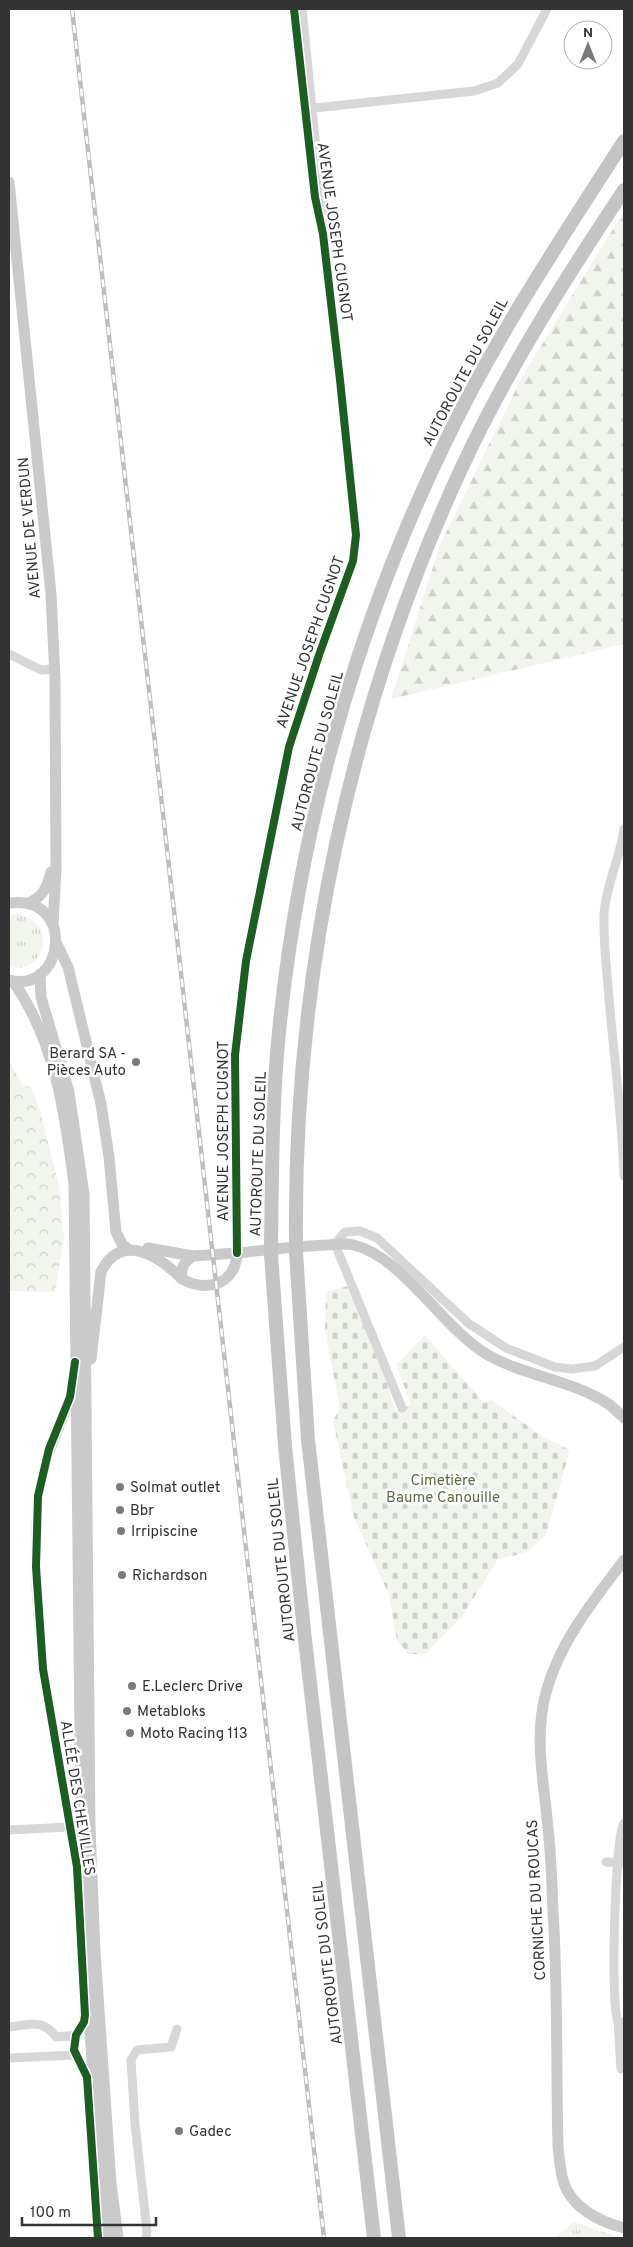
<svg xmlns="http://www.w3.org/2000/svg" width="633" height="2247" font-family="Overpass,sans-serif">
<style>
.grass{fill:url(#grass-tufts)}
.forest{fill:url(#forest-firs)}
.cemetery{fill:url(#cemetery-stones)}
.park{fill:url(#park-crowns)}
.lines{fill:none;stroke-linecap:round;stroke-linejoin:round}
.minor{stroke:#d7d7d7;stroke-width:9}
.major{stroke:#cacaca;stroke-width:11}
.highway{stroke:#c4c4c4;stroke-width:14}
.rail-casing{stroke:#bebebe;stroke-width:4.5}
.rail{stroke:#fff;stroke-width:2.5;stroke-dasharray:8;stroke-linecap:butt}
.highway-bridge{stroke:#c4c4c4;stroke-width:14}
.cycleway-casing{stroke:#fff;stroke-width:11}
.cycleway{stroke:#1b5e20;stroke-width:8}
.poi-dot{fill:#7a7a7a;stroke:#fff;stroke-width:2}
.labels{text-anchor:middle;stroke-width:5;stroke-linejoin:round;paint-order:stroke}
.street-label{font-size:15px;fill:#333;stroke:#fff}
.poi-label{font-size:15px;fill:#333;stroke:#fff;text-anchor:start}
.park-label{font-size:15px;fill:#56703f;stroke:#fff}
</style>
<defs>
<pattern id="grass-tufts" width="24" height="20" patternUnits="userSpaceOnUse" patternTransform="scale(1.25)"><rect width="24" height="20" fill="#f1f5ed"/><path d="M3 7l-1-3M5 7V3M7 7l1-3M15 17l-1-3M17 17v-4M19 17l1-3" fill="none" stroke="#cfd2cc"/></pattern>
<pattern id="forest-firs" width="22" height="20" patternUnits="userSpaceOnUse" patternTransform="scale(1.25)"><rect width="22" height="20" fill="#f1f5ed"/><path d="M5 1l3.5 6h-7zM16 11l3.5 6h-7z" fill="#cfd2cc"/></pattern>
<pattern id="cemetery-stones" width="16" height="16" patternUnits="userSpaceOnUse" patternTransform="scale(1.25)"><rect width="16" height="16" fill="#f1f5ed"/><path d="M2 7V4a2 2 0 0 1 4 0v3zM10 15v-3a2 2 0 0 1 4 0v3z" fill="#cfd2cc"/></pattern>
<pattern id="park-crowns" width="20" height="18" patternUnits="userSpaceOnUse" patternTransform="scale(1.25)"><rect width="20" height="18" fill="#f1f5ed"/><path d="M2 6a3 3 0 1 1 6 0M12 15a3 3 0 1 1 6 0" fill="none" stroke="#cfd2cc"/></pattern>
</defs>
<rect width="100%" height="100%" fill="#fff"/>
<path class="grass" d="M 18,914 C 58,922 47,975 9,967 L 9,915 Z
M 574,2222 L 621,2238 L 554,2238 Z"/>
<path class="forest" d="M 624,211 L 624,644 L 391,699 L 440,545 L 522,377 Z"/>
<path class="cemetery" d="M 348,1286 L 388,1385 L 395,1411 L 411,1405 L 396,1365 L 425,1335 L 484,1403 L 491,1400 L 545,1438 L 570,1450 L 546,1535 L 526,1553 L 498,1559 L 461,1618 L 425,1654 L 408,1654 L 397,1640 L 389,1595 L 354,1518 L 333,1421 L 340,1408 L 325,1331 L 326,1292 Z"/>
<path class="park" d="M 9,1060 L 22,1084 L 31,1087 L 41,1114 L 59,1186 L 64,1237 L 55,1292 L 9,1291 Z"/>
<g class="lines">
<path class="minor" d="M 302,9 L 323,219
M 305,109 L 474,91 L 498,83 L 518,64 L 547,9
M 9,654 L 41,670 L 54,669
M 624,829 C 620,858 606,885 604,914 C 603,942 607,970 609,998 C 614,1057 622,1117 624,1176
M 237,1253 L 235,1055 L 246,961 L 289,747 L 319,655 L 353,561 L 356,535 L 340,380 L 323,234 L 315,197 L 294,9
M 72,1385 C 67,1423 42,1457 38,1497 C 30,1577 41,1657 54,1736 C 62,1779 69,1823 77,1867 L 78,1883
M 402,1408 L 335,1244 L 345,1232 L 360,1231 L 377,1238 L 468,1323 L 506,1348 L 555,1367 L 572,1369 L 595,1366 L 624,1347
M 624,1823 C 615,1839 610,2004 618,2022 L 624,2022
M 9,1830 L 69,1827
M 606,1862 L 624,1863
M 84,2011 L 84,2022 L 76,2035 L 74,2050 L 87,2077 L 98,2238
M 618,2022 L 621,2069
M 9,2027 C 29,2025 43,2018 56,2037 L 76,2035
M 9,2058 L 75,2055
M 146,2238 L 147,2231 L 135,2124 L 131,2060 L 137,2050 L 171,2047 L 177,2029"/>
<path class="major" d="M 9,182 L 51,594 L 55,678 L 56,869 L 53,924
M 9,903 C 77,894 65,995 9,980
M 28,903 C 43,897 47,888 51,872
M 57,944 L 68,967 L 101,1104 L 109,1157 L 116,1232 L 122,1244 L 129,1250
M 40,974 L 41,997 L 69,1092 L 84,1194 L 90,1827 L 95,1952 L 111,2183 L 118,2238
M 13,981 C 55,1041 65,1113 74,1184 L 81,1826 L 87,1987 L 100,2178 L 107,2238
M 148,1248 L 193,1256 L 237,1253 C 236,1284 207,1293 182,1279 C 181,1267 183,1263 193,1256
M 237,1253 C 267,1250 297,1246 327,1245 C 336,1244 346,1243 354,1245 C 403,1257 443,1329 488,1355 C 525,1376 571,1380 607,1403 C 613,1407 619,1413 624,1418
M 91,1359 L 101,1272 C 121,1231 159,1256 182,1279
M 624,1560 C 594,1600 561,1640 547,1689 C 533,1736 544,1781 548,1828 C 551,1855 552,1883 553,1911 C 558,1989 556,2068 558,2146 C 559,2157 560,2169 563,2180 C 570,2207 600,2222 624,2228"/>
<path class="highway" d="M 296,1242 C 293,976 350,708 462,467 C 507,370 565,279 624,190
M 271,1245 C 272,1173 272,1102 279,1032 C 299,830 355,629 443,447 C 494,339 560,241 624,141
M 296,1252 L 308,1440 L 399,2238
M 271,1255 L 285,1446 L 304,1631 L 374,2238"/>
<g class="rail-casing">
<path id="rail" d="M 72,9 L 324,2238"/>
</g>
<use href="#rail" class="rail"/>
<path class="highway-bridge" d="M 296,1242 L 296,1252
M 271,1245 L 271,1255"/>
<g class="cycleway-casing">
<path id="cycleway" d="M 237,1253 L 235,1055 L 246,961 L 289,747 L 319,655 L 353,561 L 356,535 L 340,380 L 323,234 L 315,197 L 294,9
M 75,1362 L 70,1397 L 49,1449 L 38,1496 L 36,1567 L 43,1669 L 77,1867 L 85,2015 L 84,2022 L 76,2035 L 74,2050 L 87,2077 L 98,2238"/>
</g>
<use href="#cycleway" class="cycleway"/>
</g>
<g class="poi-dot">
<circle cx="136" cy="1062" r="5"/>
<circle cx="120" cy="1487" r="5"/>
<circle cx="120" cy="1510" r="5"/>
<circle cx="121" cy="1531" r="5"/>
<circle cx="122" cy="1575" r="5"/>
<circle cx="132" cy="1686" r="5"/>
<circle cx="127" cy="1711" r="5"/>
<circle cx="130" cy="1733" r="5"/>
<circle cx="179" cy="2131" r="5"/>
</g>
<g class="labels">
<g class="street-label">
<text transform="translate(335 232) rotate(82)" y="5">AVENUE JOSEPH CUGNOT</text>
<text transform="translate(465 372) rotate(-62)" y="5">AUTOROUTE DU SOLEIL</text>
<text transform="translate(29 528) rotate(-95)" y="5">AVENUE DE VERDUN</text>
<text transform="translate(310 642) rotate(-71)" y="5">AVENUE JOSEPH CUGNOT</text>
<text transform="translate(317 751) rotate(-75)" y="5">AUTOROUTE DU SOLEIL</text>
<text transform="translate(223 1131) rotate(-90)" y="5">AVENUE JOSEPH CUGNOT</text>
<text transform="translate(258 1154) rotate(-88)" y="5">AUTOROUTE DU SOLEIL</text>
<text transform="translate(281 1560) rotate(-96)" y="5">AUTOROUTE DU SOLEIL</text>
<text transform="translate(78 1798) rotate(81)" y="5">ALLÉE DES CHEVILLES</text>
<text transform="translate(536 1900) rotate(-93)" y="5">CORNICHE DU ROUCAS</text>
<text transform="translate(327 1963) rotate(-97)" y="5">AUTOROUTE DU SOLEIL</text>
</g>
<g class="poi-label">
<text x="126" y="1058" text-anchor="end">Berard SA -<tspan x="126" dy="17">Pièces Auto</tspan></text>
<text x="130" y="1492">Solmat outlet</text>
<text x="130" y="1515">Bbr</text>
<text x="131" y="1536">Irripiscine</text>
<text x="132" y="1580">Richardson</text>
<text x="142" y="1691">E.Leclerc Drive</text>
<text x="137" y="1716">Metabloks</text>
<text x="140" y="1738">Moto Racing 113</text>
<text x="189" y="2136">Gadec</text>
</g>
<g class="park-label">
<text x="443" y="1485">Cimetière<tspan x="443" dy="17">Baume Canouille</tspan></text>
</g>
</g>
<rect width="633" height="2247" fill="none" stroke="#333333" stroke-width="20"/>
<g transform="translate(588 45)"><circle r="24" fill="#ffffff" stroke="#adadad"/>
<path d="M0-4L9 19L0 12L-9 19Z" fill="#7a7a7a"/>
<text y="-8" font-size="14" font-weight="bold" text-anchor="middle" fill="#333333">N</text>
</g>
<path d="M22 2217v8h134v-8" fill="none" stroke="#333333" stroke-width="2.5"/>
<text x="30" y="2217" font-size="15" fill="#333333" stroke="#ffffff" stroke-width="4" paint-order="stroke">100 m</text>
</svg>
